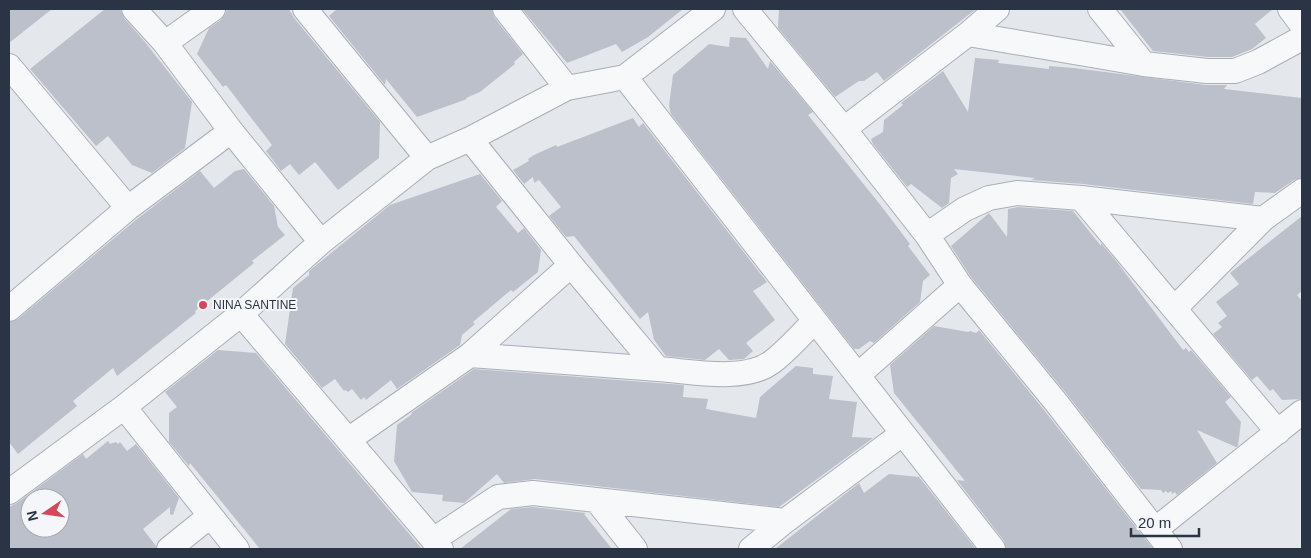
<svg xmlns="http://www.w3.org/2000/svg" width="1311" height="558" font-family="Arial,sans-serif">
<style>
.building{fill:#bbc0ca;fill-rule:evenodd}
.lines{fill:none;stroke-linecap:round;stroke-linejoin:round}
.minor-casing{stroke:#a9aeb7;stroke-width:26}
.minor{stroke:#f7f8fa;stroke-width:24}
.poi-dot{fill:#d1495b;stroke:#f4f6f9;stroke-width:2}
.labels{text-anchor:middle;stroke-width:4;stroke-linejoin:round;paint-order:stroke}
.poi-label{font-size:12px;fill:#2b3445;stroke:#f4f6f9;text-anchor:start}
</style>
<rect width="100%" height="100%" fill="#e4e7ec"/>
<path class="building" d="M 9,9 L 52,9 L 9,43 Z
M 105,9 L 120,9 L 124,18 L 145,42 L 192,102 L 185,148 L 152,173 L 132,165 L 108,136 L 96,146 L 30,69 Z
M 227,9 L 289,9 L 294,18 L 380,122 L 379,158 L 338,190 L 315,162 L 299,175 L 290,164 L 281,171 L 266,151 L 272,145 L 226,85 L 223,87 L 197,54 L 209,28 L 221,20 L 225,15 Z
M 337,9 L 492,9 L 494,17 L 523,54 L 514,62 L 515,64 L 480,92 L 466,98 L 467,99 L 417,117 L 386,79 L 385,85 L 329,16 Z
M 522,9 L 683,9 L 648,37 L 622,52 L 616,44 L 567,63 Z
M 779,9 L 976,9 L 884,81 L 877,72 L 864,81 L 859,81 L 835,97 L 778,28 Z
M 1120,9 L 1273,9 L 1255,24 L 1266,38 L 1252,49 L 1232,57 L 1208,57 L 1153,51 Z
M 730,37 L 746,38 L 768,69 L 770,61 L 813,112 L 808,115 L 882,207 L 910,244 L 908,246 L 930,275 L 923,281 L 920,302 L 874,343 L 870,341 L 859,349 L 854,349 L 671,114 L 669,106 L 673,75 L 709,44 L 729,47 Z
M 975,58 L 999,60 L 998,63 L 1049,69 L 1049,66 L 1074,68 L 1206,85 L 1227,85 L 1224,89 L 1302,98 L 1302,178 L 1294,180 L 1275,193 L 1255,192 L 1253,204 L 1083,184 L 1031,180 L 1035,178 L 954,169 L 958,174 L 951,178 L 949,203 L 942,208 L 911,184 L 907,187 L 873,144 L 871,139 L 883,132 L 884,120 L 903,105 L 901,103 L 943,71 L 968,112 Z
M 633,118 L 639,127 L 643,123 L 650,132 L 767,282 L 753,291 L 775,320 L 746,343 L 753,351 L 744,359 L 729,360 L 719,349 L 705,360 L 666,356 L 654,340 L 648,312 L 640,319 L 574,236 L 566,237 L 549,216 L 561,207 L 539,180 L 534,183 L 533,177 L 524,184 L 513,170 L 529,161 L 528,159 L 534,155 L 556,145 L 557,147 Z
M 244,169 L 274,206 L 278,227 L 285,235 L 252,261 L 254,263 L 195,311 L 196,313 L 117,376 L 113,368 L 73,401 L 77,406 L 18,454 L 9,442 L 9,322 L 18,319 L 137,219 L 200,171 L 214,188 L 235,171 Z
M 480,174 L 502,201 L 496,207 L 518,233 L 524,228 L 541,250 L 538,272 L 513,292 L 511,290 L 473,322 L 475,324 L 462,335 L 460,345 L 397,389 L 391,380 L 366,400 L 364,397 L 361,400 L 352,389 L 348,392 L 345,390 L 344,391 L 335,379 L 322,388 L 285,344 L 293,288 L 309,275 L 309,271 L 390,205 Z
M 1018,207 L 1073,211 L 1101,246 L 1101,243 L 1117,262 L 1183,350 L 1186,348 L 1189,352 L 1191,350 L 1231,397 L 1225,402 L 1241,422 L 1238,446 L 1236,447 L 1197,430 L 1217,463 L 1177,495 L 1175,492 L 1172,494 L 1171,491 L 1168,493 L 1166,491 L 1163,493 L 1161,490 L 1141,489 L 1066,393 L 971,277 L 951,246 L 989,213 L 1007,237 L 1008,209 Z
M 1302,216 L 1302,291 L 1297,295 L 1302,301 L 1302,399 L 1282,400 L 1273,389 L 1270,391 L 1257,376 L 1252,380 L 1213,334 L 1222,327 L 1218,323 L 1227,316 L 1216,302 L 1239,284 L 1230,273 Z
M 934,326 L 968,332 L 970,331 L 976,333 L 979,330 L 1044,410 L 1153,549 L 1006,549 L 1004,541 L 957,480 L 965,481 L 894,393 L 890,365 Z
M 218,350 L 256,353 L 422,549 L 260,549 L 190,463 L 189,466 L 169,442 L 169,413 L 177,407 L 165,392 Z
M 796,366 L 813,368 L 813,374 L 833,376 L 829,399 L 857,402 L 852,437 L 873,438 L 779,507 L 535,479 L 504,483 L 497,474 L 464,503 L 442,501 L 443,495 L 412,492 L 394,461 L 397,425 L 412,414 L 411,413 L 474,369 L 684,385 L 683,397 L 708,399 L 706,409 L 756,418 L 760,397 Z
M 108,441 L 110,444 L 116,442 L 118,444 L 120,442 L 127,451 L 136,444 L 179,498 L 173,515 L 170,514 L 170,507 L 143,529 L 156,546 L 156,549 L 9,549 L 9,507 L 17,503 L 83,454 L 86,459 ZM 30,498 L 60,498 L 60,528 L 30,528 Z
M 889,474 L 919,477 L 976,549 L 775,549 L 859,483 L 864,493 Z
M 533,507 L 586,513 L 584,514 L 612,549 L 460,549 L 511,509 Z"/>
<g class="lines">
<g class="minor-casing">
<path id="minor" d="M 134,9 L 165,43 L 231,131 L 321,242
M 305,9 L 427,158
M 505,9 L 567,88
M 745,9 L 844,129 L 927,235 L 960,285 L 1055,401 L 1170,549
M 1100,9 L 1144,64
M 1290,9 L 1302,25
M 968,34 L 1144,64 L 1207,71 L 1235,71 L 1258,62 L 1302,38
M 165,43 L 213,9
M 9,66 L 128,208
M 625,77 C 747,235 870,392 993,549
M 844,129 L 968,34 L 997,9
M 470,139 L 571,265 L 658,369 C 690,371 744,383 772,362 C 787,351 800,335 814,322
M 1081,198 L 1278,432
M 927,235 L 965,209 L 989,198 L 1017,193 L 1081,198 L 1263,219 L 1302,191
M 1175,308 L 1263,219
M 9,309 L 128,208 L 231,131
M 241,314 L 441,549
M 470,355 L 658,369
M 858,375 L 960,285
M 124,407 L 237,549
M 348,440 L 470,355 L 571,265
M 9,492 L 124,407 L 241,314 L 321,242 L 427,158 L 470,139 L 567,88 L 625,77 L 713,9
M 598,502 L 635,549
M 1156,529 L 1302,412
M 433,540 L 498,497 L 533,493 L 785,521 L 902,434
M 169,549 L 210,516
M 751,549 L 785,521"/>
</g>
<use href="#minor" class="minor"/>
</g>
<circle class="poi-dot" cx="203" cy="305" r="5"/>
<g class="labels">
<g class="poi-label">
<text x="213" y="309">NINA SANTINE</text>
</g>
</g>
<rect width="1311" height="558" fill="none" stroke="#2b3445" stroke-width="20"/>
<g transform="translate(45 513) rotate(257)"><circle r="24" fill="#f4f6f9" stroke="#a4a8b1"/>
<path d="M0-4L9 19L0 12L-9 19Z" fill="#d1495b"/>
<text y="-8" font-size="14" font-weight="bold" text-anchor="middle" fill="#2b3445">N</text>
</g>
<path d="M1131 528v8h68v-8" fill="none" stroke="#2b3445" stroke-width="2.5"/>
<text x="1138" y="528" font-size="15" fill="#2b3445" stroke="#f4f6f9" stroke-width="4" paint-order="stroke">20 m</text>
</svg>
